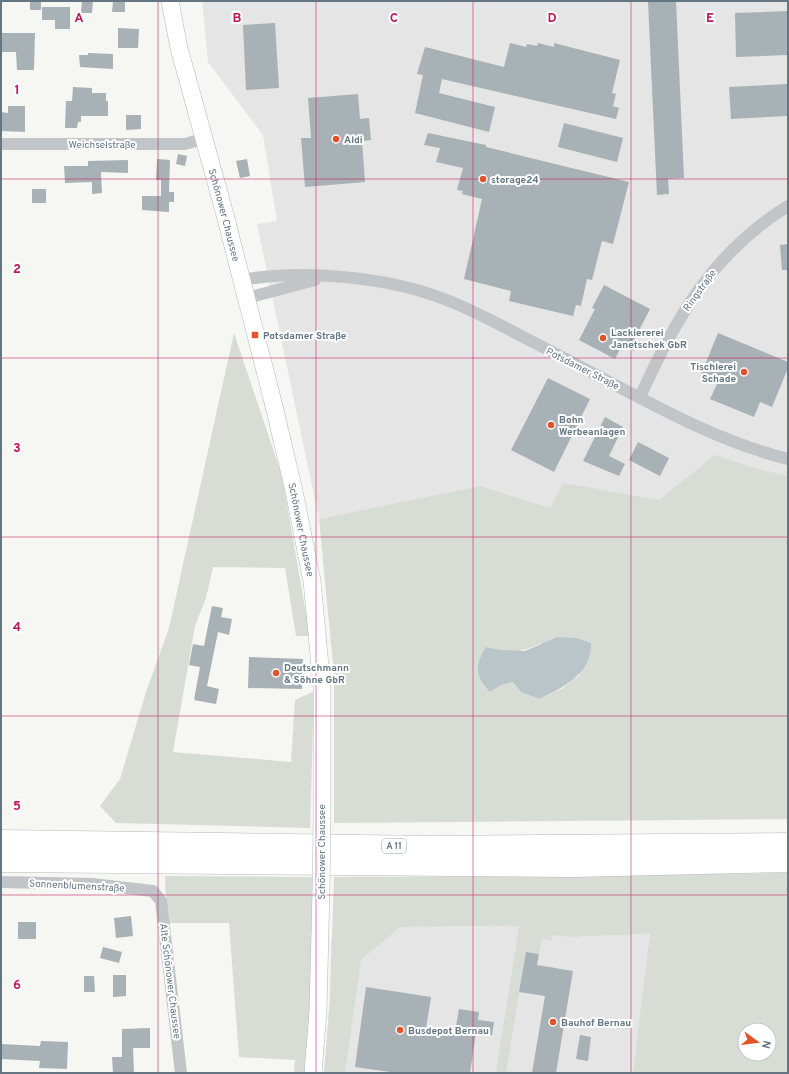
<svg xmlns="http://www.w3.org/2000/svg" width="789" height="1074" font-family="Overpass,sans-serif">
<style>
.built{fill:#e4e5e4}
.green{fill:#d7ddd4;fill-rule:evenodd}
.water{fill:#b9c5c9}
.building{fill:#a8b1b5}
.lines{fill:none;stroke-linecap:round;stroke-linejoin:round}
.secondary-casing{stroke:#b3b9bd;stroke-width:18}
.motorway-casing{stroke:#b6b9bc;stroke-width:23}
.minor{stroke:#c1c5c8;stroke-width:12}
.secondary{stroke:#fff;stroke-width:17}
.motorway{stroke:#fff;stroke-width:22}
.secondary-bridge-casing{stroke:#b3b9bd;stroke-width:18;stroke-linecap:butt}
.secondary-bridge{stroke:#fff;stroke-width:17}
.grid{fill:none;stroke:#c2185b;stroke-width:1;stroke-opacity:0.55}
.poi-dot{fill:#e15328;stroke:#fff;stroke-width:1.5}
.labels{text-anchor:middle;stroke-width:4;stroke-linejoin:round;paint-order:stroke}
.shield{fill:#fff;stroke:#939fa8;stroke-width:1}
.shield-label{font-size:9px;font-weight:bold;fill:#657683}
.poi-label{font-size:10px;font-weight:bold;fill:#657683;stroke:#fff;text-anchor:start}
.street-label{font-size:10px;fill:#657683;stroke:#fff}
.grid-label{font-size:13px;text-anchor:middle;font-weight:bold;fill:#c2185b;stroke:#fff;stroke-width:4;stroke-linejoin:round;paint-order:stroke}
</style>
<rect width="100%" height="100%" fill="#f6f6f3"/>
<path class="built" d="M 202,1 L 788,1 L 788,808 L 479,486 L 319,519 L 257,224 L 277,221 L 263,135 L 208,62 Z
M 520,926 L 573,937 L 651,934 L 633,1073 L 324,1073 L 330,999 L 331,939 L 400,927 Z"/>
<path class="green" d="M 234,333 L 282,476 L 310,636 L 296,636 L 285,568 L 213,567 L 206,598 L 195,626 L 173,752 L 291,762 L 295,700 L 314,691 L 310,828 L 116,823 L 100,806 L 120,779 L 146,692 L 169,628 Z
M 715,455 L 754,468 L 788,476 L 788,819 L 334,823 L 334,674 L 319,519 L 479,486 L 550,508 L 563,483 L 659,500 ZM 541,643 L 580,675 L 561,689 L 539,699 L 521,692 L 513,682 L 501,685 L 490,692 L 486,647 C 509,653 520,654 541,643 Z
M 788,873 L 788,1073 L 633,1073 L 650,934 L 573,937 L 553,935 L 551,941 L 542,938 L 539,954 L 526,952 L 506,1073 L 496,1073 L 519,926 L 400,927 L 361,960 L 345,1073 L 324,1073 L 330,999 L 334,877 L 558,876 ZM 745,1030 L 769,1030 L 769,1054 L 745,1054 Z
M 165,876 L 313,877 L 312,901 L 316,901 L 307,1073 L 294,1073 L 295,1060 L 239,1057 L 229,923 L 167,923 Z"/>
<path class="water" d="M 557,637 L 576,638 L 591,643 C 592,674 563,688 539,699 L 521,692 L 513,682 L 501,685 L 490,692 C 474,675 475,666 486,647 L 500,650 L 525,651 Z"/>
<path class="building" d="M 30,1 L 41,1 L 41,10 L 30,10 Z
M 82,1 L 93,1 L 92,13 L 81,13 Z
M 113,1 L 125,1 L 125,12 L 112,12 Z
M 671,1 L 676,1 L 684,178 L 668,179 L 669,194 L 657,195 L 648,2 Z
M 42,7 L 70,7 L 70,29 L 55,29 L 55,20 L 42,20 Z
M 788,11 L 788,55 L 736,57 L 735,13 Z
M 275,23 L 279,88 L 246,90 L 243,25 Z
M 118,28 L 139,29 L 138,48 L 118,48 Z
M 1,33 L 35,33 L 34,70 L 17,70 L 16,52 L 1,52 Z
M 510,43 L 526,47 L 527,44 L 537,46 L 538,43 L 554,47 L 554,43 L 620,60 L 612,93 L 616,94 L 613,106 L 619,108 L 616,119 L 442,79 L 439,93 L 495,107 L 489,132 L 415,113 L 423,75 L 417,74 L 425,47 L 504,67 Z
M 88,53 L 113,54 L 113,69 L 80,67 L 79,55 L 88,55 Z
M 788,84 L 788,116 L 731,119 L 729,87 Z
M 73,87 L 92,88 L 92,93 L 106,93 L 106,101 L 108,101 L 108,116 L 81,116 L 81,122 L 78,122 L 77,128 L 65,128 L 66,101 L 72,101 Z
M 358,94 L 360,119 L 369,118 L 371,140 L 362,141 L 365,182 L 305,187 L 301,138 L 311,138 L 308,98 Z
M 8,106 L 25,106 L 25,132 L 1,131 L 1,112 L 8,113 Z
M 126,115 L 141,115 L 141,129 L 126,130 Z
M 564,123 L 623,138 L 617,162 L 558,147 Z
M 428,133 L 486,145 L 486,147 L 629,182 L 613,244 L 602,241 L 592,280 L 587,279 L 581,306 L 576,305 L 573,316 L 509,301 L 511,291 L 464,279 L 482,199 L 462,194 L 463,191 L 457,190 L 463,168 L 436,162 L 440,148 L 424,145 Z
M 178,154 L 187,156 L 185,166 L 176,164 Z
M 157,159 L 170,160 L 169,192 L 174,192 L 174,202 L 169,202 L 169,212 L 142,210 L 142,196 L 161,196 L 161,180 L 156,180 Z
M 247,159 L 250,176 L 240,178 L 236,161 Z
M 128,160 L 128,173 L 101,172 L 102,193 L 92,194 L 92,182 L 65,183 L 64,166 L 88,166 L 88,161 Z
M 32,189 L 46,189 L 46,203 L 32,203 Z
M 788,244 L 788,270 L 782,270 L 780,245 Z
M 604,285 L 650,309 L 634,340 L 638,342 L 634,351 L 622,345 L 615,359 L 579,340 L 595,309 L 592,308 Z
M 718,333 L 788,362 L 788,368 L 772,407 L 760,402 L 754,417 L 710,399 L 717,384 L 700,377 Z
M 548,378 L 590,399 L 554,472 L 511,450 Z
M 605,417 L 623,427 L 609,456 L 625,464 L 619,476 L 583,461 Z
M 638,442 L 669,458 L 660,476 L 629,460 Z
M 212,606 L 223,608 L 221,617 L 232,619 L 229,635 L 218,632 L 207,686 L 219,689 L 216,704 L 194,700 L 200,667 L 189,665 L 193,644 L 204,646 Z
M 249,657 L 303,659 L 302,689 L 248,688 Z
M 131,916 L 133,936 L 116,938 L 114,918 Z
M 18,922 L 36,922 L 36,939 L 18,939 Z
M 103,947 L 122,952 L 119,963 L 100,958 Z
M 526,952 L 539,954 L 537,965 L 573,971 L 556,1073 L 532,1073 L 545,996 L 519,992 Z
M 113,975 L 126,975 L 126,996 L 113,997 Z
M 84,976 L 94,976 L 95,992 L 84,992 Z
M 366,987 L 431,997 L 426,1028 L 455,1032 L 459,1009 L 479,1012 L 478,1020 L 494,1022 L 492,1035 L 476,1033 L 470,1073 L 397,1073 L 355,1067 Z
M 150,1028 L 150,1048 L 133,1048 L 134,1073 L 113,1073 L 112,1057 L 122,1057 L 122,1029 Z
M 580,1035 L 591,1037 L 588,1061 L 576,1059 Z
M 41,1041 L 68,1042 L 67,1069 L 39,1068 L 40,1061 L 1,1059 L 1,1044 L 40,1046 Z"/>
<g class="lines">
<g class="secondary-casing">
<g id="secondary">
<path id="s1" d="M 170,1 L 179,48 L 224,211 L 274,406 L 294,491 L 312,581 L 322,687 L 322,817"/>
<path d="M 313,1073 L 318,1011 L 321,891"/>
</g>
</g>
<g class="motorway-casing">
<path id="motorway" d="M 1,841 L 429,847 L 788,844
M 1,861 L 575,866 L 788,861"/>
</g>
<path class="minor" d="M 1,144 L 185,144 L 203,139
M 242,280 C 302,269 388,277 444,299 C 471,309 497,323 523,337 C 555,353 587,370 619,387 C 674,416 728,444 788,459
M 247,298 L 315,280
M 640,397 C 675,319 713,252 788,206
M 1,882 L 92,884 L 153,891 L 161,901 L 181,1073"/>
<use href="#secondary" class="secondary"/>
<use href="#motorway" class="motorway"/>
<g class="secondary-bridge-casing">
<path id="secondary-bridge" d="M 321,891 L 322,817"/>
</g>
<use href="#secondary-bridge" class="secondary-bridge"/>
</g>
<path class="grid" d="M 158,1 L 158,1073M 316,1 L 316,1073M 473,1 L 473,1073M 631,1 L 631,1073M 1,179 L 788,179M 1,358 L 788,358M 1,537 L 788,537M 1,716 L 788,716M 1,895 L 788,895"/>
<g class="poi-dot">
<circle cx="336" cy="139" r="4"/>
<circle cx="483" cy="179" r="4"/>
<rect x="251" y="331" width="8" height="8" rx="2"/>
<circle cx="603" cy="338" r="4"/>
<circle cx="744" cy="372" r="4"/>
<circle cx="551" cy="425" r="4"/>
<circle cx="276" cy="673" r="4"/>
<circle cx="553" cy="1022" r="4"/>
<circle cx="400" cy="1030" r="4"/>
</g>
<g class="labels">
<rect class="shield" x="382" y="839" width="24" height="14" rx="3"/>
<g class="shield-label">
<text x="394" y="849">A 11</text>
</g>
<g class="poi-label">
<text x="344" y="143">Aldi</text>
<text x="491" y="183">storage24</text>
<text x="611" y="336">Lackiererei<tspan x="611" dy="12">Janetschek GbR</tspan></text>
<text x="263" y="339">Potsdamer Straße</text>
<text x="736" y="370" text-anchor="end">Tischlerei<tspan x="736" dy="12">Schade</tspan></text>
<text x="559" y="423">Bohn<tspan x="559" dy="12">Werbeanlagen</tspan></text>
<text x="284" y="671">Deutschmann<tspan x="284" dy="12">&amp; Söhne GbR</tspan></text>
<text x="561" y="1026">Bauhof Bernau</text>
<text x="408" y="1034">Busdepot Bernau</text>
</g>
<g class="street-label">
<text x="102" y="148">Weichselstraße</text>
<text dy="4" stroke="none"><textPath href="#s1" startOffset="221">Schönower Chaussee</textPath></text>
<text transform="translate(699 290) rotate(-54)" y="4">Ringstraße</text>
<text transform="translate(583 368) rotate(27)" y="4">Potsdamer Straße</text>
<text dy="4" stroke="none"><textPath href="#s1" startOffset="545">Schönower Chaussee</textPath></text>
<text transform="translate(321 852) rotate(-90)" y="4">Schönower Chaussee</text>
<text transform="translate(77 885) rotate(3)" y="4">Sonnenblumenstraße</text>
<text transform="translate(171 981) rotate(83)" y="4">Alte Schönower Chaussee</text>
</g>
</g>
<g class="grid-label">
<text x="79" y="22">A</text>
<text x="237" y="22">B</text>
<text x="394" y="22">C</text>
<text x="552" y="22">D</text>
<text x="710" y="22">E</text>
<text x="17" y="94">1</text>
<text x="17" y="273">2</text>
<text x="17" y="452">3</text>
<text x="17" y="631">4</text>
<text x="17" y="810">5</text>
<text x="17" y="989">6</text>
</g>
<rect width="789" height="1074" fill="none" stroke="#657683" stroke-width="4"/>
<g transform="translate(757 1042) rotate(105)"><circle r="19" fill="#ffffff" stroke="#c1c8cd"/>
<path d="M0-3L7 15L0 10L-7 15Z" fill="#e15328"/>
<text y="-6" font-size="11" font-weight="bold" text-anchor="middle" fill="#657683">N</text>
</g>
</svg>
